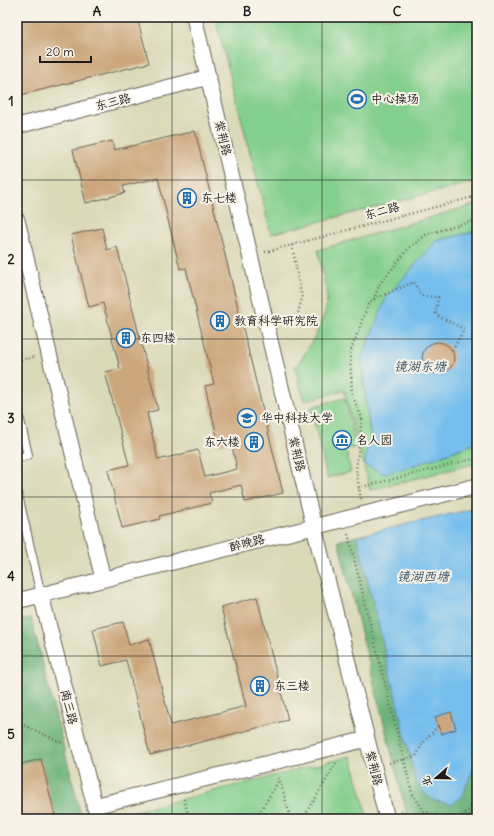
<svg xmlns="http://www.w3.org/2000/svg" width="494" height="836" font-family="Delius,'LXGW WenKai TC',sans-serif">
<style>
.built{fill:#dad9b8}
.green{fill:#83cf8d;stroke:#507654}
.forest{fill:#6ab278;stroke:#43674a}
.water{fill:#74beed;stroke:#486d84}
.building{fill:#cca77d}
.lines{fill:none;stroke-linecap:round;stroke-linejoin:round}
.service-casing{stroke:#656055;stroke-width:10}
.minor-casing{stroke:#656055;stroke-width:17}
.path{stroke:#656055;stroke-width:2.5;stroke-dasharray:1 3;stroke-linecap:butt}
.service{stroke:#fff;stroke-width:8}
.minor{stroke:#fff;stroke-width:15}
.grid{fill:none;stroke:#1c1c1c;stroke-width:1;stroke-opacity:0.55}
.labels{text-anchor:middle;stroke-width:4;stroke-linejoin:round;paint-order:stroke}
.poi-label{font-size:12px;fill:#1c1c1c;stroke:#f7f3e8;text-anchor:start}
.street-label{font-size:12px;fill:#1c1c1c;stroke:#f7f3e8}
.water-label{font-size:13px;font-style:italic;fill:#3b5565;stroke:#f7f3e8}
.neatline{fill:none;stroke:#1c1c1c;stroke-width:1.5}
.grid-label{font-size:13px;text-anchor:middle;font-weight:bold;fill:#1c1c1c}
</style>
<rect width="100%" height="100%" fill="#f7f3e8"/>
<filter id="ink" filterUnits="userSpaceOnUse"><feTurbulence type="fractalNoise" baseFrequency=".025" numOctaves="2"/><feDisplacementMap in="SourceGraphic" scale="8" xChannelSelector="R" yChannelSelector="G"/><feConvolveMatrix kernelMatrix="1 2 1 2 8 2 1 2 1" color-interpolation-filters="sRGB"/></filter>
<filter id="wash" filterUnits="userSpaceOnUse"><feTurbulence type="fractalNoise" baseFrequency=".012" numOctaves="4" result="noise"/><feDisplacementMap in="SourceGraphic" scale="16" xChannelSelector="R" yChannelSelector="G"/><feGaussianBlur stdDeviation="0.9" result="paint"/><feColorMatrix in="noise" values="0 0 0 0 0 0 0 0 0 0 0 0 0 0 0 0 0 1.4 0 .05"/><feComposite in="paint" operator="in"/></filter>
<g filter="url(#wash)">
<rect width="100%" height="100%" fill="#ecdfbe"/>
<path class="built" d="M 17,17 L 477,17 L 477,819 L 17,819 Z"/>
<path class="green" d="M 215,17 L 477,17 L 477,181 L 271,234 Z
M 477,204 L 477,231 L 436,241 L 361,360 L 371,441 L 366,452 L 412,466 L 473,444 L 477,435 L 477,463 L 370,490 L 344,390 L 304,401 L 295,367 C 307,353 328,317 327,298 C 325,282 321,266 318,250 Z
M 345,398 L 356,447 L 346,450 L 351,472 L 327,478 L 311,407 Z
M 351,756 L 368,819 L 108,819 L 108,818 Z"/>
<path class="forest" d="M 357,536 L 411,758 L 476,766 L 477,761 L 477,819 L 408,819 L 338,541 Z
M 31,618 L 82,819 L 56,819 L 41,759 L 17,765 L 17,622 Z"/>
<path class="water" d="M 477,231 L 477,435 L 473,444 L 412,466 L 384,474 L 365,465 L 366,452 L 371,441 L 361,360 L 386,298 L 436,241 Z
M 477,508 L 477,761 L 461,798 L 452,804 C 432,801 428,800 416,782 L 357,536 Z"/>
<g id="blocks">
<path class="building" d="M 17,17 L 137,17 L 149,63 L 17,96 Z
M 195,131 L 283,493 L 245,502 L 241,485 L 209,493 L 212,503 L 159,516 L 160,519 L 122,528 L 108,470 L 129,465 L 105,372 L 120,369 L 103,303 L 89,307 L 71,235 L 102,228 L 107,250 L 117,247 L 158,410 L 147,413 L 158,460 L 198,450 L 205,477 L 237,469 L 231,442 L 219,445 L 205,386 L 214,384 L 186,268 L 180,269 L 158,178 L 123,186 L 125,193 L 86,203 L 73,150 L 112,141 L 114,150 Z
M422 358a16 16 0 1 1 32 0a16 16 0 1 1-32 0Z
M 257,597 L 288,720 L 150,755 L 126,660 L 102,666 L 93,629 L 123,622 L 129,645 L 149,639 L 171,725 L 246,706 L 221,607 Z
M 451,712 L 456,729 L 441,734 L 435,717 Z
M 41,759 L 56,819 L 17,819 L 17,765 Z"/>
</g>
</g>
<g filter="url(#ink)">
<use href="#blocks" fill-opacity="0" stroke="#656055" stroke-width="1"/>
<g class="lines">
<g class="service-casing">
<path id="service" d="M 17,408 L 28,455 L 17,458
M 17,491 L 41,595"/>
</g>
<g class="minor-casing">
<path id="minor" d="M 194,17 L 314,527 L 387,819
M 17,126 L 209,77
M 17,220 L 103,579
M 41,595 L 98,819
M 17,601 L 477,486
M 94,806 L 367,739"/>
</g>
<path class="path" d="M 265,252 L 477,196
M 374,299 L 414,282 L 421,296 L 438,297 L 436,313 L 438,316 L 464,329 L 452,351
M 282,323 L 297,316 L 302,299 L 292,245
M 17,361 L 34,357
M 358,488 L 477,458
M 361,499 L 356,470 L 362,418 L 352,395 L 350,353 L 368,305 L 374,299 L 379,285 L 409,248 L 427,234 L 477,220
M 348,534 L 412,793 L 424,811 L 443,819
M 17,722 L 62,743
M 389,763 L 416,756 L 423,743 L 438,726
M 280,781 L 291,819
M 184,799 L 189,818
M 401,811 L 429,819
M 141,812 L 201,819
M 257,817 L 279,780 L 278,776
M 235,819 L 253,816 L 262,819
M 303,819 L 336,763
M 459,819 L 468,811 L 477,796
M 466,819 L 477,805"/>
<use href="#service" class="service"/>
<use href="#minor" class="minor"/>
</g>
</g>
<path class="grid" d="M 172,17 L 172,819M 322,17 L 322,819M 17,180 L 477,180M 17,339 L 477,339M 17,497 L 477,497M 17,656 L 477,656"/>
<defs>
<g id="stadium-ring" transform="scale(1)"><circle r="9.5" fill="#f7f3e8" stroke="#1f6fb2" stroke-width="1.5"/><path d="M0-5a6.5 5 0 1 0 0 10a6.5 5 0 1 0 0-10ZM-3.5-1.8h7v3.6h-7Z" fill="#1f6fb2"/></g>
<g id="building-ring" transform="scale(1)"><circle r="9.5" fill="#f7f3e8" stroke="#1f6fb2" stroke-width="1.5"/><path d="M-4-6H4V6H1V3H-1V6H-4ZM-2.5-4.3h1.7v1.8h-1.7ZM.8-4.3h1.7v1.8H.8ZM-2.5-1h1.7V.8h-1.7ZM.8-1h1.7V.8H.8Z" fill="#1f6fb2"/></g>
<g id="university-ring" transform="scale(1)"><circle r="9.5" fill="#f7f3e8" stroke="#1f6fb2" stroke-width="1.5"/><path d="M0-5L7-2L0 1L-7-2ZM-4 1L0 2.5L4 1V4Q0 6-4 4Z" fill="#1f6fb2"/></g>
<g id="museum-ring" transform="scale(1)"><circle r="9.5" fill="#f7f3e8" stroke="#1f6fb2" stroke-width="1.5"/><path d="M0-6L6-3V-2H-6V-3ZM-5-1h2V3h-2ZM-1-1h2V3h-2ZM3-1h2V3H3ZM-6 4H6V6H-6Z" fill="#1f6fb2"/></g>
</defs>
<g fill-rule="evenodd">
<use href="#stadium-ring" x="357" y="99"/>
<use href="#building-ring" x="187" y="198"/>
<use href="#building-ring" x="220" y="321"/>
<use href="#building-ring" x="126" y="338"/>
<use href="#university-ring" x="247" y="418"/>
<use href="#museum-ring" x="342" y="440"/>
<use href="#building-ring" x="254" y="442"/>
<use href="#building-ring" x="260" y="686"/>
</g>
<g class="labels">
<g class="poi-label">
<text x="371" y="103">中心操场</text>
<text x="201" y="202">东七楼</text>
<text x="234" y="325">教育科学研究院</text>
<text x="140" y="342">东四楼</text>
<text x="261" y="422">华中科技大学</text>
<text x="356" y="444">名人园</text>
<text x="240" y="446" text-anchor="end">东六楼</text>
<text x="274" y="690">东三楼</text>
</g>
<g class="street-label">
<text transform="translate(113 102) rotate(-14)" y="4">东三路</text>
<text transform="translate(223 138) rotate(77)" y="4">紫荆路</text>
<text transform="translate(382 211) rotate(-15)" y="4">东二路</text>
<text transform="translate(297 454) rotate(77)" y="4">紫荆路</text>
<text transform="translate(247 543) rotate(-14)" y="4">醉晚路</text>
<text transform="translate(69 707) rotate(76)" y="4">南三路</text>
<text transform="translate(374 768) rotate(76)" y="4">紫荆路</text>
</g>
<g class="water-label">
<text x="420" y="371">镜湖东塘</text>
<text x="423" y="581">镜湖西塘</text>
</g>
</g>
<rect width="494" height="836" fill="none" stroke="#f7f3e8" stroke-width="44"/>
<g transform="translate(436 778) rotate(250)" stroke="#f7f3e8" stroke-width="3" paint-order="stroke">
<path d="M0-3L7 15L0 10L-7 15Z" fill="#1c1c1c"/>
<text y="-6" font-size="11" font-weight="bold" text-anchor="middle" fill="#1c1c1c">北</text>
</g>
<path d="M40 56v6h51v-6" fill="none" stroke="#1c1c1c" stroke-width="2"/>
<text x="46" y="56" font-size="12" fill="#1c1c1c" stroke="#f7f3e8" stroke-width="3" paint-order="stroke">20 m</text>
<rect x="22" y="22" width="450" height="792" class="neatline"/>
<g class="grid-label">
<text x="97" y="16">A</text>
<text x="247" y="16">B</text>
<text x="397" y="16">C</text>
<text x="11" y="106">1</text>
<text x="11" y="264">2</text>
<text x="11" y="423">3</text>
<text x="11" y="581">4</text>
<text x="11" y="739">5</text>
</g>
</svg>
